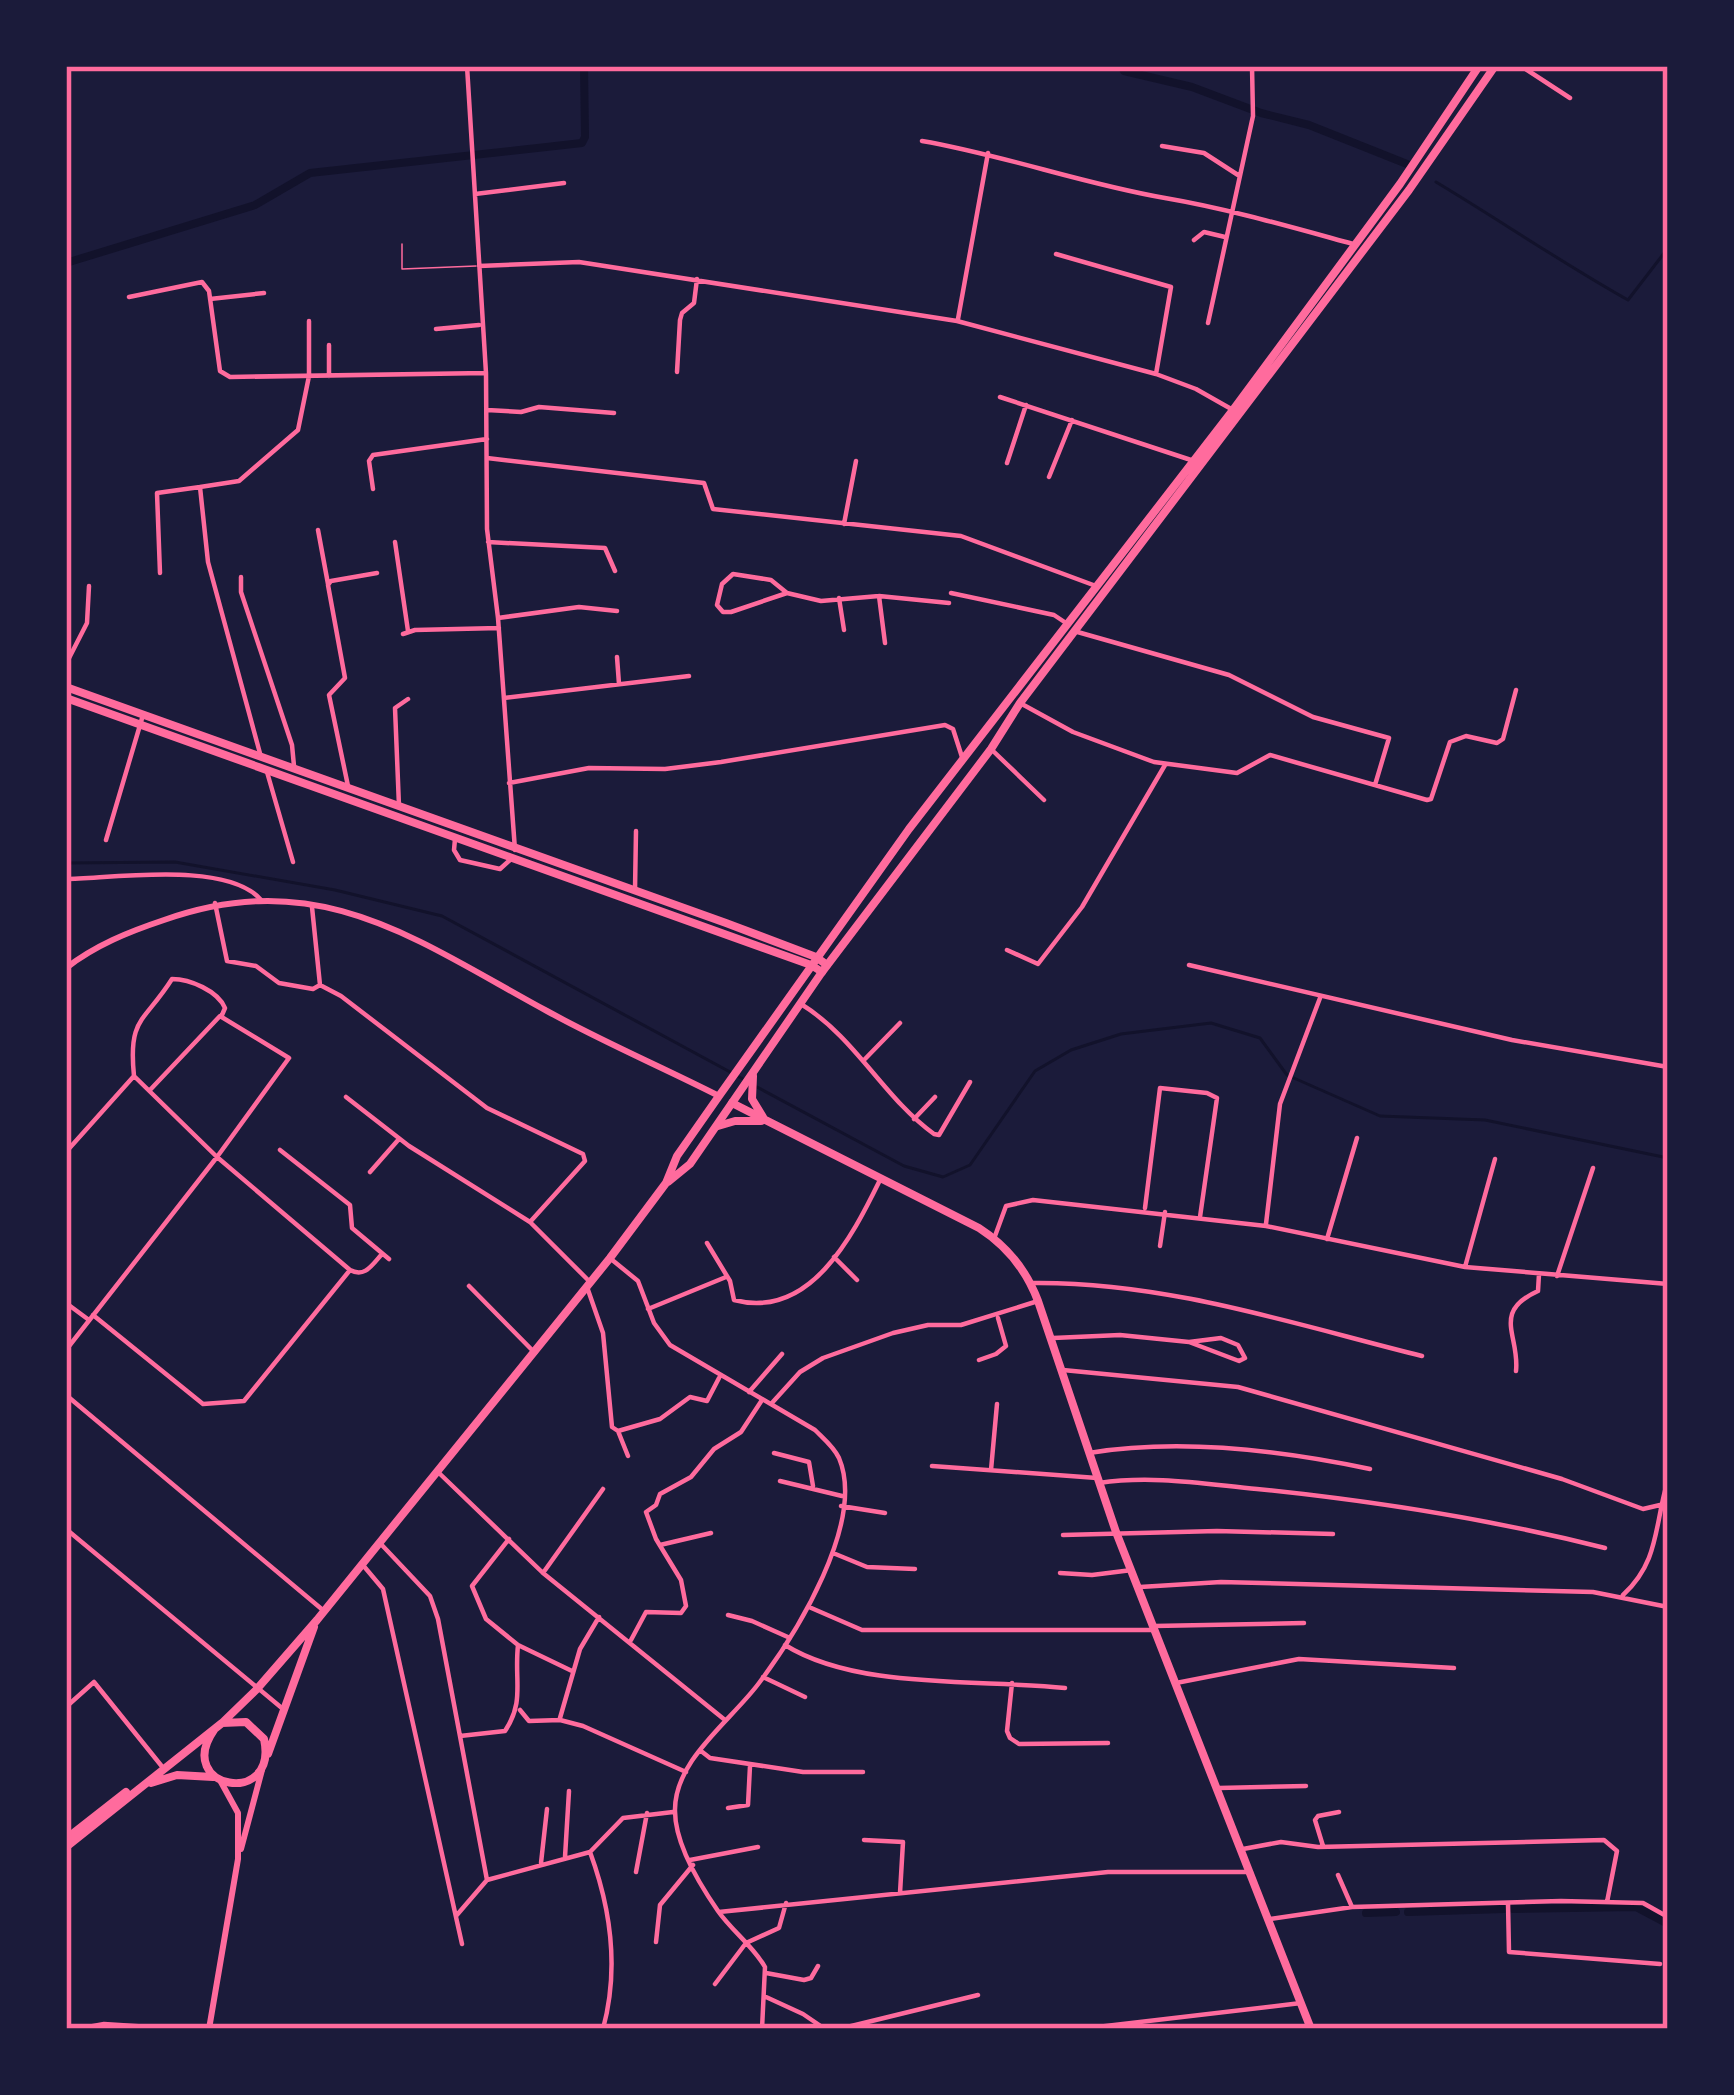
<svg xmlns="http://www.w3.org/2000/svg" width="1734" height="2095" font-family="Lora,serif">
<style>
.lines{fill:none;stroke-linecap:round;stroke-linejoin:round}
.stream{stroke:#12122b;stroke-width:3}
.canal{stroke:#12122b;stroke-width:8}
.service{stroke:#ff6b9d;stroke-width:1.5}
.minor{stroke:#ff6b9d;stroke-width:4.5}
.tertiary{stroke:#ff6b9d;stroke-width:6}
.primary{stroke:#ff6b9d;stroke-width:8}
.trunk{stroke:#ff6b9d;stroke-width:8}
.neatline{fill:none;stroke:#ff6b9d;stroke-width:4.5}
</style>
<rect width="100%" height="100%" fill="#1b1b3a"/>
<g class="lines">
<path class="stream" d="M 1436,182 C 1501,221 1562,263 1628,300 L 1668,248
M 66,863 L 175,862 L 335,890 L 442,916 L 743,1079
M 757,1087 L 904,1166 L 943,1177 L 970,1165 L 1035,1071 L 1071,1050 L 1121,1034 L 1211,1023 L 1260,1038 L 1287,1075 L 1380,1116 L 1485,1120 L 1668,1158"/>
<path class="canal" d="M 1121,66 L 1124,71 L 1192,87 L 1261,113 L 1309,125 L 1407,164
M 66,263 L 255,205 L 310,173 L 582,143 L 585,137 L 584,66
M 1513,1909 L 1636,1907 L 1668,1924
M 1408,1912 L 1504,1909
M 1366,1913 L 1396,1912"/>
<path class="service" d="M 402,244 L 402,269 L 476,266"/>
<path class="minor" d="M 467,66 L 486,373 L 487,529 L 498,618 L 515,850
M 1521,66 L 1570,98
M 922,141 C 1004,155 1083,184 1165,198 C 1229,209 1291,227 1353,244
M 1162,146 L 1204,153 L 1238,175
M 475,194 L 564,183
M 1194,240 L 1204,232 L 1225,237
M 1056,254 L 1171,287 L 1156,374
M 479,266 L 579,262 L 957,321 L 1156,374 L 1196,389 L 1233,410
M 129,297 L 202,282 L 209,291 L 220,371 L 230,377 L 486,373
M 210,299 L 264,293
M 958,319 L 988,153
M 1208,323 L 1253,116 L 1252,66
M 436,329 L 479,325
M 677,372 L 680,320 L 682,313 L 694,303 L 697,279
M 329,376 L 329,345
M 1000,397 L 1194,461
M 487,410 L 521,412 L 539,407 L 614,413
M 487,458 L 704,483 L 713,509 L 961,536 L 1096,586
M 1007,463 L 1026,405
M 1049,477 L 1072,420
M 200,487 L 239,481 L 298,430 L 309,376 L 309,321
M 373,489 L 369,461 L 373,455 L 487,439
M 844,524 L 856,461
M 318,530 L 328,584
M 395,542 L 408,631
M 488,542 L 605,548 L 615,571
M 160,573 L 157,493 L 200,487 L 208,562 L 261,757
M 241,577 L 241,592 L 292,745 L 294,766
M 787,593 L 731,612 L 723,612 L 717,605 L 722,584 L 733,574 L 771,580 L 787,593 L 821,601 L 879,596 L 949,603
M 951,593 L 1054,615 L 1066,623
M 879,596 L 885,643
M 839,598 L 844,630
M 498,618 L 579,607 L 617,611
M 1074,631 L 1229,675 L 1313,717 L 1389,738 L 1375,785
M 403,634 L 415,630 L 499,628
M 617,657 L 619,684
M 66,664 L 87,623 L 89,586
M 504,698 L 689,676
M 1020,703 L 1073,732 L 1154,762 L 1237,773 L 1270,755 L 1427,800 L 1431,799 L 1450,742 L 1466,736 L 1497,743 L 1503,739 L 1516,690
M 991,749 L 1044,800
M 267,772 L 293,862
M 509,783 L 589,768 L 665,769 L 721,762 L 945,725 L 953,729 L 962,757
M 348,786 L 329,695 L 345,678 L 328,585 L 331,581 L 377,573
M 399,806 L 395,708 L 408,699
M 455,839 L 454,850 L 460,860 L 500,869 L 510,860
M 106,840 L 143,715
M 66,879 C 115,878 228,861 261,900
M 635,890 L 636,831
M 215,903 L 227,961 L 256,966 L 279,983 L 313,989 L 320,985 L 341,996 L 487,1108 L 583,1154 L 585,1161 L 530,1222
M 312,907 L 320,985
M 1007,950 L 1038,964 L 1082,907 L 1165,765
M 1189,965 L 1512,1040 L 1668,1067
M 801,1004 C 856,1038 883,1097 934,1134 L 939,1135 L 970,1082
M 222,1015 L 225,1008 C 218,991 190,979 172,979 C 144,1023 128,1017 134,1076 L 217,1157 L 350,1270 C 365,1278 372,1265 382,1254
M 865,1059 L 900,1023
M 346,1097 L 409,1146 L 530,1222 L 589,1281
M 914,1119 L 935,1097
M 280,1150 L 350,1205 L 352,1228 L 389,1259
M 66,1152 L 134,1076
M 370,1172 L 399,1139
M 1145,1208 L 1160,1088 L 1207,1093 L 1217,1098 L 1200,1217
M 1266,1224 L 1280,1104 L 1320,998
M 995,1236 L 1006,1206 L 1033,1200 L 1266,1226 L 1465,1267 L 1668,1284
M 1327,1239 L 1357,1138
M 707,1243 L 730,1281 L 734,1300 C 810,1320 852,1237 880,1180
M 1160,1246 L 1165,1212
M 834,1257 L 857,1280
M 611,1259 L 638,1281 L 654,1323 L 670,1345 L 815,1430 C 824,1439 834,1447 839,1458 C 866,1522 796,1634 759,1683 C 731,1721 674,1760 675,1811 C 675,1844 700,1885 718,1911 C 732,1931 753,1946 765,1967 L 762,2029
M 1465,1267 L 1495,1159
M 1557,1276 L 1593,1168
M 1031,1283 C 1165,1281 1293,1324 1422,1356
M 469,1286 L 535,1353
M 587,1287 L 603,1333 L 612,1427 L 618,1431 L 628,1456
M 66,1303 L 89,1320
M 648,1309 L 726,1277
M 93,1315 L 203,1404 L 244,1401 L 350,1270
M 1053,1338 L 1120,1335 L 1189,1342 L 1221,1338 L 1238,1345 L 1245,1358 L 1239,1361 L 1189,1342
M 66,1350 L 217,1157 L 289,1058 L 220,1016 L 150,1090
M 979,1360 L 996,1354 L 1006,1346 L 998,1318
M 1063,1370 L 1238,1387 L 1562,1479 L 1643,1509 L 1660,1505
M 1516,1371 C 1520,1336 1491,1312 1538,1291 L 1539,1274
M 749,1392 L 782,1354
M 66,1395 L 324,1611
M 771,1404 L 800,1372 L 823,1358 L 893,1333 L 928,1325 L 961,1325 L 1038,1301
M 618,1431 L 660,1419 L 690,1397 L 707,1401 L 719,1378
M 774,1453 L 809,1462 L 813,1486
M 1089,1453 C 1181,1438 1280,1450 1370,1469
M 932,1466 L 1097,1478
M 991,1470 L 997,1404
M 439,1473 L 543,1573 L 725,1720
M 780,1481 L 842,1496
M 1099,1483 C 1152,1475 1204,1484 1257,1489 C 1374,1501 1490,1519 1605,1548
M 841,1506 L 885,1513
M 66,1529 L 283,1709
M 1063,1535 L 1217,1531 L 1333,1534
M 379,1542 L 430,1596 L 438,1619 L 487,1880
M 660,1545 L 711,1533
M 833,1553 L 867,1567 L 915,1569
M 362,1564 L 383,1589 L 462,1944
M 543,1573 L 603,1489
M 1060,1573 L 1092,1575 L 1132,1570
M 1140,1587 L 1221,1582 L 1593,1592 L 1668,1607
M 1623,1595 C 1660,1561 1654,1525 1668,1480
M 809,1607 L 862,1630 L 1153,1630
M 728,1615 L 752,1621 L 790,1638
M 1154,1626 L 1304,1623
M 631,1640 L 646,1612 L 681,1613 L 686,1606 L 681,1580 L 656,1539 L 646,1512 L 656,1505 L 660,1494 L 691,1477 L 714,1449 L 741,1432 L 762,1400
M 518,1645 L 572,1671
M 785,1645 C 857,1690 979,1679 1065,1688
M 763,1677 L 805,1697
M 1012,1683 L 1007,1731 L 1010,1738 L 1019,1744 L 1108,1743
M 1176,1683 L 1299,1659 L 1454,1668
M 66,1707 L 94,1682 L 164,1769
M 520,1710 L 529,1721 L 560,1720 L 583,1726 L 686,1772
M 560,1718 L 580,1649 L 599,1617
M 460,1736 L 505,1731 C 525,1701 514,1681 518,1645 L 486,1619 L 472,1586 L 509,1539
M 701,1751 L 710,1758 L 803,1772 L 863,1772
M 1219,1788 L 1306,1786
M 728,1808 L 748,1805 L 750,1766
M 864,1840 L 903,1842 L 900,1893
M 1323,1846 L 1315,1820 L 1318,1816 L 1339,1812
M 1243,1849 L 1281,1842 L 1318,1847 L 1604,1840 L 1617,1851 L 1607,1902
M 590,1852 C 611,1909 619,1970 603,2029
M 565,1857 L 569,1791
M 690,1860 L 758,1847
M 541,1863 L 547,1809
M 636,1872 L 647,1813
M 1338,1875 L 1352,1907
M 1508,1903 L 1509,1952 L 1660,1964
M 719,1912 L 1108,1872 L 1251,1872
M 456,1916 L 487,1880 L 590,1852 L 623,1818 L 673,1812
M 1270,1919 L 1352,1907 L 1561,1901 L 1643,1903 L 1668,1917
M 656,1942 L 660,1905 L 693,1865
M 766,1973 L 804,1980 L 811,1978 L 818,1966
M 715,1984 L 746,1943 L 779,1928 L 786,1903
M 766,1997 L 803,2014 L 825,2029
M 77,2029 L 104,2024 L 181,2029
M 839,2029 L 978,1995
M 1080,2029 L 1301,2003"/>
<path class="tertiary" d="M 66,968 C 96,945 128,932 164,920 C 320,865 416,940 547,1011 C 603,1042 662,1067 719,1096
M 241,1849 L 262,1770
M 209,2029 L 238,1859 L 238,1813 L 221,1782"/>
<path class="primary" d="M 66,687 L 726,923 L 816,957 L 827,965
M 66,698 L 811,965 L 822,972
M 753,1076 L 752,1099 L 763,1117
M 732,1103 L 979,1228 C 1007,1246 1026,1269 1038,1301 L 1116,1532 L 1311,2029
M 718,1126 L 735,1121 L 761,1121"/>
<path class="trunk" d="M 668,1182 L 690,1164 L 822,972 L 991,749 L 1020,703 L 1409,190 L 1495,66
M 222,1723 L 256,1690 L 317,1620 L 610,1258 L 666,1183 L 677,1156 L 719,1096 L 909,829 L 1233,410 L 1400,184 L 1479,66
M 268,1754 L 314,1627
M 151,1783 L 177,1775 L 213,1777
M 66,1839 L 126,1792
M 66,1847 L 222,1723 L 246,1722 L 264,1739 C 279,1808 173,1789 214,1730"/>
</g>
<rect width="1734" height="2095" fill="none" stroke="#1b1b3a" stroke-width="138"/>
<rect x="69" y="69" width="1596" height="1957" class="neatline"/>
</svg>
